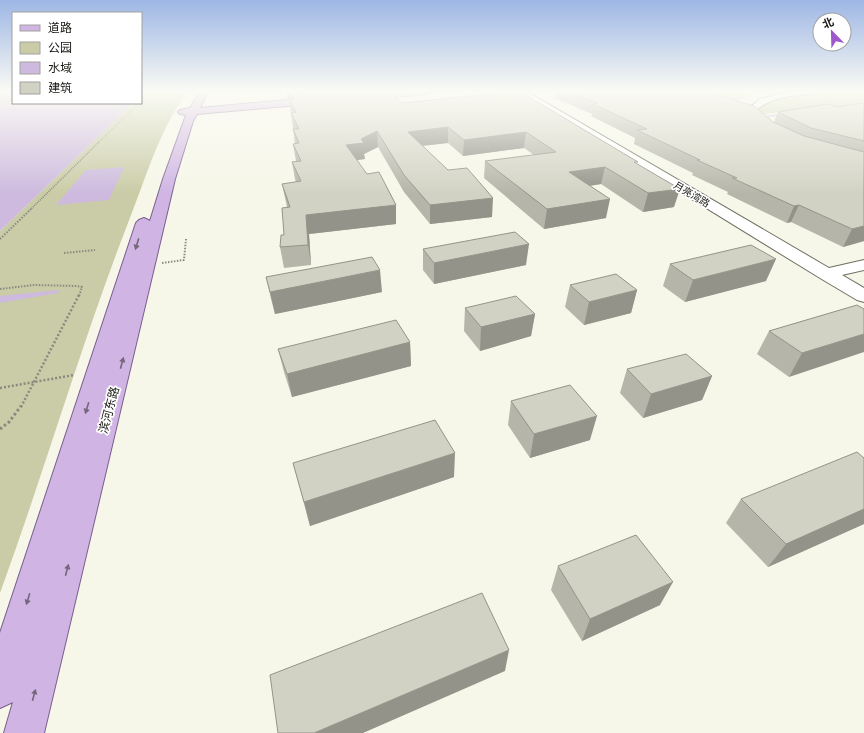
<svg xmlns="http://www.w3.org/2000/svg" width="864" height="733" font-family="Arial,'Noto Sans SC',sans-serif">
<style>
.green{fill:#cacca7}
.water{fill:#cdbade}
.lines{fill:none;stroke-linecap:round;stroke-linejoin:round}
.stream{stroke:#cdbade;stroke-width:2}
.minor-casing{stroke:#6e6f62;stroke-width:2}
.major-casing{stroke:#7a5e8f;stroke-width:2}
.path-far4{stroke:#898a7f;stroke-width:1;stroke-dasharray:1 1;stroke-linecap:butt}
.path-far3{stroke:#898a7f;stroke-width:1.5;stroke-dasharray:1 1;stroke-linecap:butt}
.path-far2{stroke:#898a7f;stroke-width:2;stroke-dasharray:1.5 1.5;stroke-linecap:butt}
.path-far1{stroke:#898a7f;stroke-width:2.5;stroke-dasharray:2 2;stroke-linecap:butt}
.path{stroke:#898a7f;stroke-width:3;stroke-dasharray:2.5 2.5;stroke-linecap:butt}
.minor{fill:#fff;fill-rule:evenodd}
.major{fill:#d0b5e4;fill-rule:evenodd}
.path-bridge{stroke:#898a7f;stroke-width:2.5;stroke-dasharray:2 2;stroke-linecap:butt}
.wall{fill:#b5b5a9}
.shaded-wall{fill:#939389}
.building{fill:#d2d2c4;stroke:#939389}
.oneway{fill:#74667b}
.labels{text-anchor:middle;stroke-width:3.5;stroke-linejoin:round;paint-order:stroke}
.far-street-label{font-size:10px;fill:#171712;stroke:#fff}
.street-label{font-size:12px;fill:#171712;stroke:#fff}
</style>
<rect width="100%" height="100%" fill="#f6f7e8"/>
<path class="green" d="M 143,91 L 188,91 C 159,130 146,178 128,223 C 81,344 45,470 0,593 L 0,231 L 133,103 L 141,103 L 141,95 Z
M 699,91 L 738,91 L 750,94 L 726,109 Z
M 819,92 L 864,92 L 864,104 L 788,111 L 758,115 L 757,112 C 768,94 801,94 819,92 Z"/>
<path class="water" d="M 0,91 L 13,91 L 13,103 L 133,103 L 0,231 Z
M 124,167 L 109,200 L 56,205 L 86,170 Z
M 59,290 L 58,293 L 0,303 L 0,296 Z"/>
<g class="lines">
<path class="stream" d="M 766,117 L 782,114"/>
<g class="minor-casing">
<path id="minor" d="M 516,91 L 526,91 L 829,268 L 864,260 L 864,270 L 842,275 L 864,288 L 864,302 L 857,300 L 820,278 Z
M 791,91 L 820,91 L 816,94 C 795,95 772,96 755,111 L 769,126 L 770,128 L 769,130 L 761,130 L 750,120 L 745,111 L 760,99 Z"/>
</g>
<g class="major-casing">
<path id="major" d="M 200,91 L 208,91 L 200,108 L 320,97 L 325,100 L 320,103 L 197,114 L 193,121 L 175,179 L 44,733 L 4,733 L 13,702 L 0,708 L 0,633 L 136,223 L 139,220 L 144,218 L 150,221 L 163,179 L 186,115 L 180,114 L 178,112 L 180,110 L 190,108 Z
M 399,91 L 431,91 L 427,94 L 362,100 L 358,97 L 362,94 Z"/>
</g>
<path class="path-far4" d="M 141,101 L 149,91
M 98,143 L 139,103"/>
<path class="path-far3" d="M 30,210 L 99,142"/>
<path class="path-far2" d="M 0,239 L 31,209
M 64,253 L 95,250
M 162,263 L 184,260 L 186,239
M 0,289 L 34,285 L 76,286 L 82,287 L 79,296"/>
<path class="path-far1" d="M 21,407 L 79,295"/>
<path class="path" d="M 0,429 L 9,422 L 21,406"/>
<use href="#minor" class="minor"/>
<use href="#major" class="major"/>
<path class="path-bridge" d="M 0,388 L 74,375"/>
</g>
<path class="wall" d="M 285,91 L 387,91 L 402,103 L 519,91 L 637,164 L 674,207 L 643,212 L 601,184 L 590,186 L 606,218 L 544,229 L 484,178 L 485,161 L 534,155 L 524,148 L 463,156 L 448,143 L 423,146 L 492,217 L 430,224 L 404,192 L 378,147 L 364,154 L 365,159 L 357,160 L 396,224 L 309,234 L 311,265 L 284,268 L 280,247 L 284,235 L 287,207 L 286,202 L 282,184 L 296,182 L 295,179 L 292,162 L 296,161 L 293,144 L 295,144 L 293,129 L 294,129 L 293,128 L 289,99 L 292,99 L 288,99 Z
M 555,91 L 705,91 L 774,122 L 778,112 L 837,107 L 864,103 L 864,241 L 843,247 L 791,222 L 787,223 L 727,194 L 728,192 L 692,175 L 693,173 L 634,144 L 635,138 L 591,116 L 592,114 L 554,98 Z
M 423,249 L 526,265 L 434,284 L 423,270 Z
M 670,264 L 766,281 L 685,302 L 663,286 Z
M 266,277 L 382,292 L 275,314 L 271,299 Z
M 570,285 L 637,290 L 631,313 L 584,325 L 565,307 Z
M 857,305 L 789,377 L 757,354 L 769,331 Z
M 465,308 L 535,314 L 531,336 L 480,351 L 464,331 Z
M 410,342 L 411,366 L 292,397 L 284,372 L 278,349 Z
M 627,369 L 712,376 L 702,400 L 643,418 L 620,393 Z
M 511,401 L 590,440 L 530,458 L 508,425 Z
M 864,458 L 864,524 L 768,567 L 726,523 L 741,499 Z
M 293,463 L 454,477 L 310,526 Z
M 558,566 L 660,605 L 582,641 L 551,590 Z"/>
<path class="shaded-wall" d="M 287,91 L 373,91 L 291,94 L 291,99 L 288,99 Z
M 448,127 L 448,143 L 408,147 L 408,132 Z
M 377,131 L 378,147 L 364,154 L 365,159 L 348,161 L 346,145 L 361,139 Z
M 526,132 L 524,148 L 463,156 L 464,140 Z
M 605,167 L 601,184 L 566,189 L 569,172 Z
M 680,189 L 674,207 L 643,212 L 648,193 Z
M 493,198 L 492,217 L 430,224 L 430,205 Z
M 610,199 L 606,218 L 544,229 L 547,209 Z
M 396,205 L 396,224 L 309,234 L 311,265 L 308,245 L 306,215 Z
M 799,205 L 791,222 L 787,223 L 794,206 Z
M 864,226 L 864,241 L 843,247 L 852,229 Z
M 529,244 L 526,265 L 434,284 L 434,263 Z
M 776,259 L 766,281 L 685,302 L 693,280 Z
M 380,270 L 382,292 L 275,314 L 270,292 Z
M 637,290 L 631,313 L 584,325 L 589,302 Z
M 535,314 L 531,336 L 480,351 L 481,327 Z
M 864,334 L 864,352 L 789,377 L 802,353 Z
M 410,342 L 411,366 L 292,397 L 287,374 Z
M 712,376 L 702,400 L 643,418 L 651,394 Z
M 597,416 L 590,440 L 530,458 L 534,434 Z
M 455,453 L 454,477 L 310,526 L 304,502 Z
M 864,509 L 864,524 L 768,567 L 786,544 Z
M 673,582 L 660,605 L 582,641 L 590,619 Z
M 509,650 L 505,671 L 363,733 L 314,733 Z"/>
<path class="building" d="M 324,91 L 387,91 L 402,103 L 519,91 L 638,162 L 634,162 L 680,189 L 648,193 L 605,167 L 569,172 L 610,199 L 547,209 L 485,161 L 556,152 L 526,132 L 464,140 L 448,127 L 408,132 L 448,170 L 467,168 L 493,198 L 430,205 L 404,175 L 377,131 L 361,139 L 364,143 L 346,145 L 367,174 L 379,172 L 396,205 L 306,215 L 308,245 L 280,247 L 281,235 L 284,235 L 282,208 L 290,207 L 282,184 L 301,181 L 292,162 L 301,161 L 293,144 L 299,143 L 293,129 L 299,129 L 291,113 L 296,112 L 289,99 L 294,99 L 291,94 Z
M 567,91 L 705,91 L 754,106 L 773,122 L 804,136 L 864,152 L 864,226 L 852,229 L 799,205 L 794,206 L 732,178 L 737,178 L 697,160 L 700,160 L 637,130 L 647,129 L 593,104 L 597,103 Z
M 864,103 L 864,141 L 811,128 L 778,112 L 828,104 L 837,107 Z
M 515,232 L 529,244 L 434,263 L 423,249 Z
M 751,245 L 776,259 L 693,280 L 670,264 Z
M 372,257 L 380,270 L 270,292 L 266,277 Z
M 616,274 L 637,290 L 589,302 L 570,285 Z
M 516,296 L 535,314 L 481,327 L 465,308 Z
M 857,305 L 864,309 L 864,334 L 802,353 L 769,331 Z
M 396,320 L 410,342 L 287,374 L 278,349 Z
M 686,354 L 712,376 L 651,394 L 627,369 Z
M 570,385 L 597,416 L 534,434 L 511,401 Z
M 435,420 L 455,453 L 304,502 L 293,463 Z
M 857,452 L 864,458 L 864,509 L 786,544 L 741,499 Z
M 636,535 L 673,582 L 590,619 L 558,566 Z
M 482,593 L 509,650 L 314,733 L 278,733 L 270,675 Z"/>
<defs><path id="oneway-solid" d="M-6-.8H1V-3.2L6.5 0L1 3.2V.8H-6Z"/></defs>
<g class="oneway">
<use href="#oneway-solid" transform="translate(137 244) rotate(107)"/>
<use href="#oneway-solid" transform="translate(122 363) rotate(-75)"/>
<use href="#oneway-solid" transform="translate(87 408) rotate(107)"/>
<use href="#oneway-solid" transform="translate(67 570) rotate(-75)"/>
<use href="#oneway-solid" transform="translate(28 599) rotate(107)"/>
<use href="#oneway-solid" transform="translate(34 695) rotate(-75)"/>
</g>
<linearGradient id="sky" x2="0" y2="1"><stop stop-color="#9db6e4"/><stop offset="0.47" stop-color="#fbfbf5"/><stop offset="1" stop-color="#fbfbf5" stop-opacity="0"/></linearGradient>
<rect width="864" height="194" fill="url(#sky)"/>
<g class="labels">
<g class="far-street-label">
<text transform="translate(692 194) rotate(31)" y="4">月亮湾路</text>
</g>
<g class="street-label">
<text transform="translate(109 410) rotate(-75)" y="4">滨河东路</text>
</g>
</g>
<rect x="12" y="12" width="130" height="92" fill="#ffffff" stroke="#a2a2a0"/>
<rect x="20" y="25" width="20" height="6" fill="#d0b5e4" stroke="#a2a2a0"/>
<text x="48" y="32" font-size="12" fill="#171712">道路</text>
<rect x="20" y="42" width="20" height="12" fill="#cacca7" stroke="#a2a2a0"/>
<text x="48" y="52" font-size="12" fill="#171712">公园</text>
<rect x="20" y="62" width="20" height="12" fill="#cdbade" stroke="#a2a2a0"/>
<text x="48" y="72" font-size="12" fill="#171712">水域</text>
<rect x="20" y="82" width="20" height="12" fill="#d2d2c4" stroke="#a2a2a0"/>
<text x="48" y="92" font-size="12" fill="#171712">建筑</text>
<g transform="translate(832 32) rotate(337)"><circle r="19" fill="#ffffff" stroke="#a2a2a0"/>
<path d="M0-3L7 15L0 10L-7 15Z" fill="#9e58cd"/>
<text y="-6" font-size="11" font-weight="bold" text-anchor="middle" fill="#171712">北</text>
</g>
</svg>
